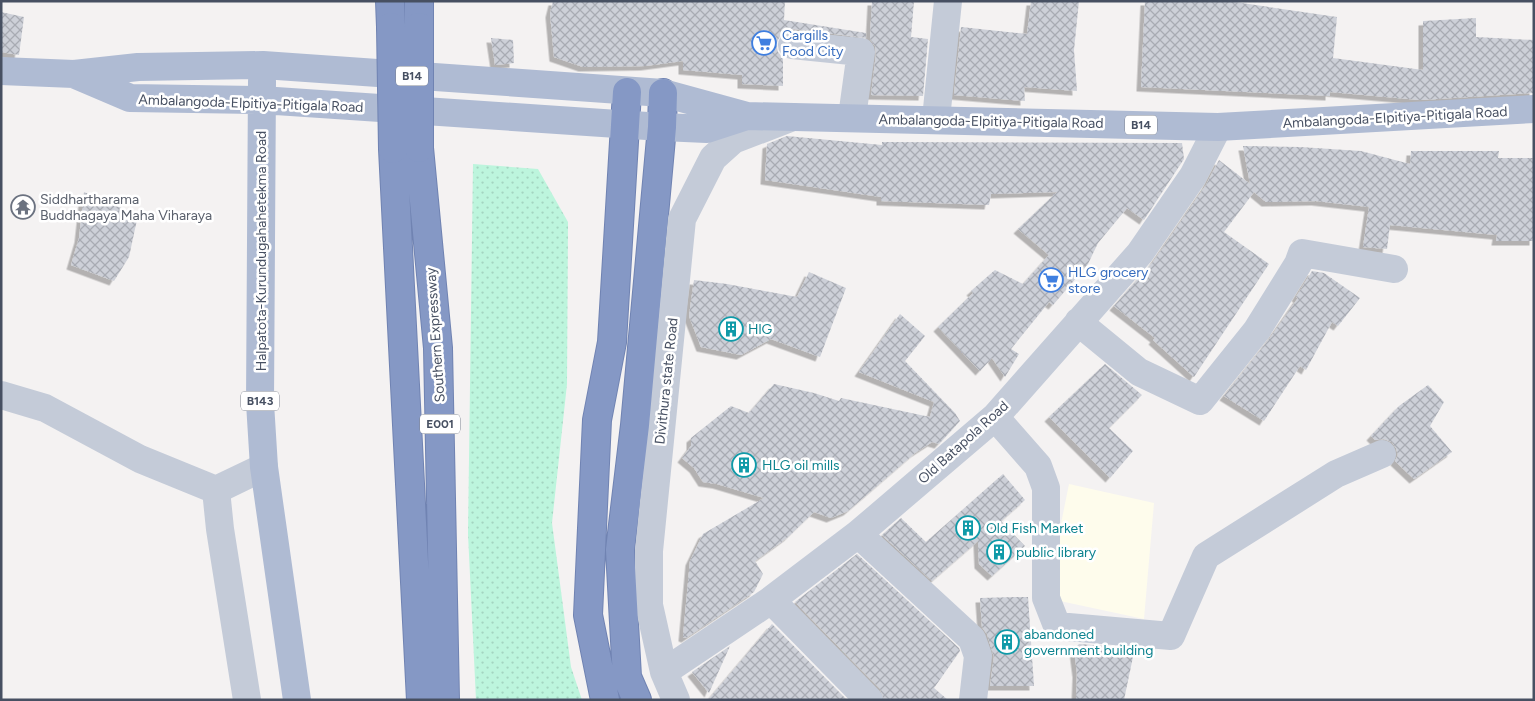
<svg xmlns="http://www.w3.org/2000/svg" width="1535" height="701" font-family="Figtree,sans-serif">
<style>
.commercial{fill:#fefcec}
.green{fill:url(#green-dots)}
.building{fill:url(#building-cross-hatch);filter:url(#shadow)}
.lines{fill:none;stroke-linecap:round;stroke-linejoin:round}
.highway-casing{stroke:#7083b2;stroke-width:30}
.minor{stroke:#c4cbd8;stroke-width:28}
.major{stroke:#afbbd3;stroke-width:28}
.highway{stroke:#8598c5;stroke-width:28}
.highway-bridge-casing{stroke:#7083b2;stroke-width:30;stroke-linecap:butt}
.highway-bridge{stroke:#8598c5;stroke-width:28}
.labels{text-anchor:middle;stroke-width:5;stroke-linejoin:round;paint-order:stroke}
.shield{fill:#fff;stroke:#7e8491;stroke-width:1}
.shield-label{font-size:12px;font-weight:bold;fill:#475062}
.shop-label{font-size:14px;fill:#366cbe;stroke:#fff;text-anchor:start}
.street-label{font-size:14px;fill:#475062;stroke:#fff}
.worship-label{font-size:14px;fill:#5b616d;stroke:#fff;text-anchor:start}
.culture-label{font-size:14px;fill:#0d838f;stroke:#fff;text-anchor:start}
</style>
<defs>
<pattern id="green-dots" width="8" height="8" patternUnits="userSpaceOnUse" patternTransform="scale(1.25)"><rect width="8" height="8" fill="#bdf5dd"/><path d="M2 2h.1M6 6h.1" fill="none" stroke="#a4d4c0" stroke-width="1.8" stroke-linecap="round"/></pattern>
<pattern id="building-cross-hatch" width="8" height="8" patternUnits="userSpaceOnUse" patternTransform="scale(1.25)"><rect width="8" height="8" fill="#cdd0d8"/><path d="M0 0l8 8M0 8l8-8" fill="none" stroke="#a8abb3"/></pattern>
<filter id="shadow"><feDropShadow dx="-4.5" dy="4.5" stdDeviation="0" flood-color="#0004"/></filter>
</defs>
<rect width="100%" height="100%" fill="#f4f2f2"/>
<path class="commercial" d="M 1069,484 L 1154,503 L 1144,619 L 1046,598 Z"/>
<path class="green" d="M 473,164 L 538,169 L 568,222 L 567,384 L 552,523 L 571,667 L 582,700 L 476,700 L 468,534 Z"/>
<path class="building" d="M 553,1 L 785,1 L 784,20 L 866,33 L 866,38 L 794,29 L 786,31 L 780,36 L 776,44 L 778,52 L 783,58 L 783,86 L 742,84 L 742,75 L 683,70 L 683,61 L 645,66 L 583,67 L 554,57 L 550,13 Z
M 872,1 L 914,1 L 911,37 L 928,39 L 923,96 L 871,95 L 876,54 L 875,46 L 870,39 Z
M 1031,1 L 1079,1 L 1074,50 L 1077,91 L 1024,87 L 1025,101 L 954,95 L 961,27 L 1027,34 Z
M 1145,1 L 1228,1 L 1337,17 L 1333,58 L 1423,70 L 1423,21 L 1476,18 L 1476,37 L 1534,40 L 1534,93 L 1420,100 L 1330,92 L 1330,96 L 1141,87 Z
M 1,12 L 24,17 L 19,55 L 1,52 Z
M 491,38 L 513,40 L 514,63 L 495,65 Z
M 787,136 L 882,145 L 882,142 L 1182,143 L 1184,159 L 1144,220 L 1127,208 L 1098,243 L 1088,264 L 1053,305 L 1049,302 L 1011,349 L 1019,354 L 1005,377 L 992,358 L 980,371 L 938,327 L 973,293 L 971,291 L 995,270 L 1023,284 L 1049,255 L 1018,229 L 1057,192 L 991,194 L 989,205 L 881,201 L 881,197 L 765,180 L 767,144 Z
M 1243,146 L 1300,147 L 1361,151 L 1410,164 L 1411,151 L 1499,151 L 1498,158 L 1534,158 L 1534,241 L 1496,241 L 1497,235 L 1390,225 L 1387,249 L 1363,247 L 1369,207 L 1316,201 L 1266,202 L 1254,192 L 1224,232 L 1269,264 L 1194,377 L 1153,340 L 1155,338 L 1114,306 L 1153,262 L 1206,185 L 1219,160 L 1250,184 Z
M 84,192 L 138,215 L 129,257 L 114,281 L 71,265 L 79,238 Z
M 1312,271 L 1324,273 L 1360,298 L 1338,326 L 1332,322 L 1306,370 L 1300,366 L 1264,421 L 1224,396 L 1270,338 L 1298,298 L 1296,297 Z
M 809,272 L 846,288 L 820,357 L 771,339 L 741,355 L 701,347 L 689,316 L 694,280 L 727,284 L 797,297 Z
M 900,314 L 925,336 L 905,361 L 955,413 L 960,421 L 939,444 L 932,442 L 915,453 L 848,511 L 831,518 L 814,512 L 788,537 L 755,561 L 763,574 L 754,592 L 686,638 L 683,637 L 690,561 L 703,534 L 764,498 L 717,484 L 703,482 L 694,468 L 682,458 L 691,446 L 691,438 L 731,406 L 749,413 L 774,384 L 814,393 L 839,401 L 841,398 L 930,417 L 934,402 L 859,372 Z
M 1105,364 L 1142,395 L 1109,428 L 1133,451 L 1110,478 L 1049,417 Z
M 1428,385 L 1444,402 L 1430,426 L 1452,452 L 1414,479 L 1395,461 L 1398,455 L 1396,448 L 1392,442 L 1384,439 L 1375,440 L 1371,436 L 1399,406 Z
M 1003,474 L 1025,500 L 1001,521 L 1025,546 L 992,576 L 979,564 L 978,541 L 932,581 L 882,535 L 901,518 L 926,542 Z
M 857,554 L 959,648 L 960,651 L 934,688 L 948,700 L 884,700 L 880,689 L 795,602 Z
M 1015,597 L 1028,597 L 1034,686 L 990,686 L 994,657 L 987,634 L 982,627 L 980,598 Z
M 772,624 L 847,700 L 708,700 Z
M 1079,644 L 1120,647 L 1134,652 L 1124,700 L 1076,700 L 1077,673 L 1074,649 Z
M 730,646 L 709,693 L 692,672 Z"/>
<g class="lines">
<g class="highway-casing">
<path id="highway" d="M 390,1 L 391,27
M 419,1 L 419,27
M 419,148 L 438,348 L 445,700
M 393,149 L 421,700
M 605,700 L 588,615 L 597,420 L 612,342 L 627,92
M 637,700 L 627,677 L 620,550 L 635,425 L 662,127 L 663,93"/>
</g>
<path class="minor" d="M 792,45 L 861,52 L 852,117
M 936,119 L 948,1
M 1078,322 L 1139,372 L 1200,401 L 1257,330 L 1298,264 L 1302,253 L 1394,269
M 1,395 L 45,408 L 140,459 L 216,490 L 264,467
M 995,417 L 1038,466 L 1046,488 L 1046,598 L 1057,626 L 1171,636 L 1206,556 L 1336,474 L 1382,454
M 216,490 L 220,529 L 247,700
M 858,534 L 972,639 L 978,656 L 973,700
M 771,600 L 869,700
M 664,672 L 771,600 L 858,534 L 995,417 L 1140,253 L 1193,176 L 1218,127
M 676,700 L 664,672 L 649,605 L 649,551 L 682,219 L 713,158 L 733,140 L 793,117"/>
<path class="major" d="M 1,71 L 74,74 L 138,67 L 263,65 L 663,93 L 747,116 L 1218,127 L 1534,109
M 76,75 L 130,98 L 261,100 L 662,127 L 707,129 L 747,116
M 262,81 L 260,403 L 264,467 L 297,700"/>
<use href="#highway" class="highway"/>
<g class="highway-bridge-casing">
<path id="highway-bridge" d="M 391,27 L 393,149
M 419,27 L 419,148"/>
</g>
<use href="#highway-bridge" class="highway-bridge"/>
</g>
<defs>
<g id="supermarket-ring" transform="scale(1.25)"><circle r="9.5" fill="#fff" stroke="#3f7fe0" stroke-width="1.5"/><path d="M-6-5.5h2.5l.6 2H6L4.5 2H-2.5L-4.4-4H-6ZM-1.5 3.2a1.3 1.3 0 1 0 .1 0ZM3 3.2a1.3 1.3 0 1 0 .1 0Z" fill="#3f7fe0"/></g>
<g id="temple-ring" transform="scale(1.25)"><circle r="9.5" fill="#fff" stroke="#6b7280" stroke-width="1.5"/><path d="M0-6L5-2H3V0L6.5 2.5H4V6H1.5V3h-3V6H-4V2.5H-6.5L-3 0V-2H-5Z" fill="#6b7280"/></g>
<g id="building-ring" transform="scale(1.25)"><circle r="9.5" fill="#fff" stroke="#0f9aa8" stroke-width="1.5"/><path d="M-4-6H4V6H1V3H-1V6H-4ZM-2.5-4.3h1.7v1.8h-1.7ZM.8-4.3h1.7v1.8H.8ZM-2.5-1h1.7V.8h-1.7ZM.8-1h1.7V.8H.8Z" fill="#0f9aa8"/></g>
</defs>
<g fill-rule="evenodd">
<use href="#supermarket-ring" x="764" y="43"/>
<use href="#temple-ring" x="23" y="207"/>
<use href="#supermarket-ring" x="1051" y="280"/>
<use href="#building-ring" x="731" y="329"/>
<use href="#building-ring" x="744" y="465"/>
<use href="#building-ring" x="968" y="528"/>
<use href="#building-ring" x="999" y="552"/>
<use href="#building-ring" x="1007" y="642"/>
</g>
<g class="labels">
<g class="shield">
<rect x="396" y="66.5" width="32" height="19" rx="4"/>
<rect x="1125" y="115.5" width="32" height="19" rx="4"/>
<rect x="241" y="391.5" width="38" height="19" rx="4"/>
<rect x="420" y="414.5" width="40" height="19" rx="4"/>
</g>
<g class="shield-label">
<text x="412" y="80">B14</text>
<text x="1141" y="129">B14</text>
<text x="260" y="405">B143</text>
<text x="440" y="428">E001</text>
</g>
<g class="shop-label">
<text x="782" y="40">Cargills<tspan x="782" dy="16">Food City</tspan></text>
<text x="1068" y="277">HLG grocery<tspan x="1068" dy="16">store</tspan></text>
</g>
<g class="street-label">
<text transform="translate(251 103) rotate(2)" y="5">Ambalangoda-Elpitiya-Pitigala Road</text>
<text transform="translate(1395 117) rotate(-3)" y="5">Ambalangoda-Elpitiya-Pitigala Road</text>
<text transform="translate(991 121) rotate(1)" y="5">Ambalangoda-Elpitiya-Pitigala Road</text>
<text transform="translate(261 251) rotate(-90)" y="5">Halpatota-Kurundugahahetekma Road</text>
<text transform="translate(435 335) rotate(-94)" y="5">Southern Expressway</text>
<text transform="translate(666 381) rotate(-84)" y="5">Divithura state Road</text>
<text transform="translate(963 442) rotate(-42)" y="5">Old Batapola Road</text>
</g>
<g class="worship-label">
<text x="40" y="204">Siddhartharama<tspan x="40" dy="16">Buddhagaya Maha Viharaya</tspan></text>
</g>
<g class="culture-label">
<text x="748" y="334">HlG</text>
<text x="762" y="470">HLG oil mills</text>
<text x="986" y="533">Old Fish Market</text>
<text x="1016" y="557">public library</text>
<text x="1024" y="639">abandoned<tspan x="1024" dy="16">government building</tspan></text>
</g>
</g>
<rect width="1535" height="701" fill="none" stroke="#475062" stroke-width="5"/>
</svg>
